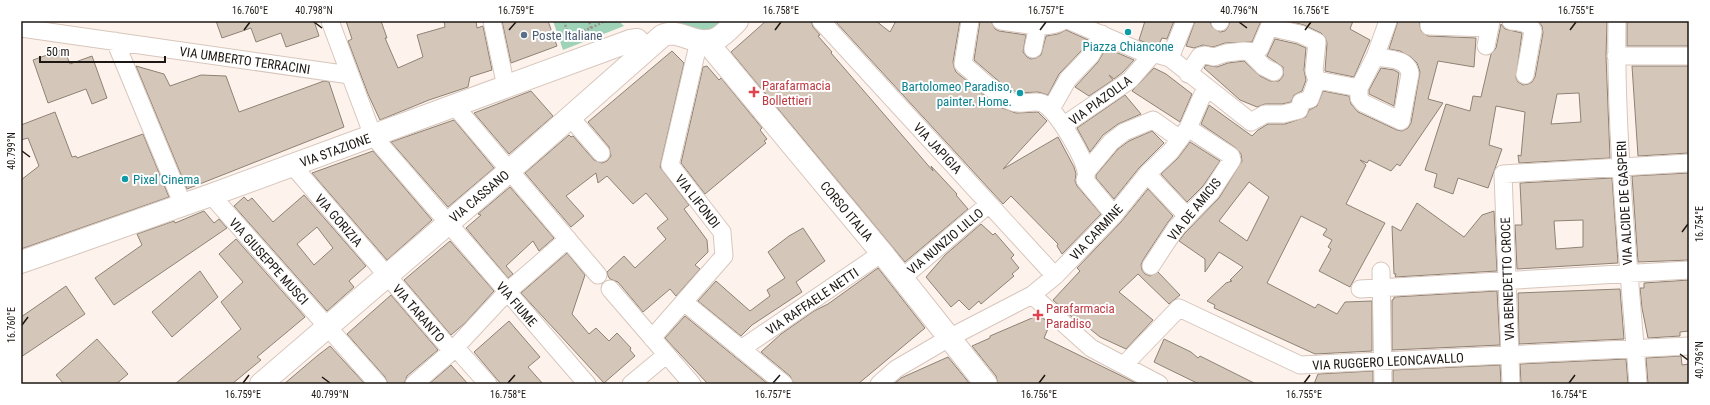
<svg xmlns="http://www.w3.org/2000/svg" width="1710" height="405" font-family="'Roboto Condensed',sans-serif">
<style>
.green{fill:#9ed3b8}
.building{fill:#d4c7b9;stroke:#8e8275;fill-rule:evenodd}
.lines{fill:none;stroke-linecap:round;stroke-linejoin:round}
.street-casing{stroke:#d7c6bc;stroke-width:19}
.secondary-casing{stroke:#d7c6bc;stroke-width:24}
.path{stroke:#9d948e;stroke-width:2.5;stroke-dasharray:2 2;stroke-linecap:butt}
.street{stroke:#fff;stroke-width:17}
.secondary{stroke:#fff;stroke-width:22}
.ticks{fill:none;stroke:#1d1713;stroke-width:1.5}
.culture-dot{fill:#0f9aa8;stroke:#fff;stroke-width:1.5}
.service-dot{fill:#5c6f8a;stroke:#fff;stroke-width:1.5}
.health-dot{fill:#e0444e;stroke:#fff;stroke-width:1.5}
.labels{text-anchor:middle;stroke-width:4;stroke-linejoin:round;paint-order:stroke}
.service-label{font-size:13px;fill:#4e5e75;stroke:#fff;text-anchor:start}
.culture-label{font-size:13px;fill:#0d838f;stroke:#fff}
.street-label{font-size:13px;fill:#1d1713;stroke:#fff}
.health-label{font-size:13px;fill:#be3a42;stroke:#fff;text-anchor:start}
.neatline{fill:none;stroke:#1d1713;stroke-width:1.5}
.ticks-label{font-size:10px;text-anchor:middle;fill:#1d1713}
</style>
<rect width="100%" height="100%" fill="#fef3ec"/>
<path class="green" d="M 553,21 L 619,21 L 624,26 L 563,50 Z
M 678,21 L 724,21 L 708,35 L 690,34 Z"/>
<path class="building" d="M 216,21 L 314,21 L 319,36 L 286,47 L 281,33 L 256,42 L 251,28 L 222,38 Z
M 346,21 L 381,21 L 387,38 L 385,38 L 398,68 L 423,57 L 417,35 L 445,27 L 444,21 L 476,21 L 477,28 L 483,26 L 492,70 L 470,77 L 468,87 L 429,100 L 380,120 L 368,94 L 348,41 L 352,39 Z
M 502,21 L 548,21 L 557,46 L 511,63 Z
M 766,21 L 811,21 L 813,27 L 820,35 L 818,36 L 832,52 L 831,53 L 933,171 L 931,166 L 957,194 L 956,195 L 968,209 L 905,262 L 731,52 Z
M 835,21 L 876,21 L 890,32 L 896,21 L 960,21 L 953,62 L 954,67 L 956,72 L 984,95 L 1002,108 L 1016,113 L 1038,112 L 1047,121 L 1003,169 L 1058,137 L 1074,167 L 1076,174 L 1075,181 L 1077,186 L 1101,214 L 1062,254 L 1057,246 L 1058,244 L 1011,196 L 1003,204 Z
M 980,21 L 991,21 L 995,29 L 999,31 L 1026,35 L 1023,52 L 1027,57 L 1031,59 L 1036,58 L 1041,55 L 1046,36 L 1058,34 L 1066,30 L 1088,40 L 1083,49 L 1059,74 L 1048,95 L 1038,92 L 1018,93 L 1002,84 L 974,60 Z
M 1145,21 L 1174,21 L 1167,39 L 1162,38 L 1159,44 L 1151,45 L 1139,40 Z
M 1195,21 L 1210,21 L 1212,27 L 1220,32 L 1225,31 L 1228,27 L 1230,21 L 1261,21 L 1252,42 L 1225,43 L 1213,47 L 1203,45 L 1194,48 L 1186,46 Z
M 1288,21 L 1353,21 L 1350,29 L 1370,40 L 1354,77 L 1325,71 L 1327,43 L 1325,37 L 1321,33 L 1304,25 Z
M 1398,21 L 1419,21 L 1421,31 L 1428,36 L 1476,38 L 1474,67 L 1438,61 L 1428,99 L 1443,103 L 1400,166 L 1397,164 L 1391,171 L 1369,160 L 1367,163 L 1360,160 L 1366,165 L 1346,204 L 1385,223 L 1350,287 L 1319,271 L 1331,249 L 1328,247 L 1332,240 L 1323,235 L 1327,229 L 1301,216 L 1267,283 L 1315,308 L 1318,304 L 1337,314 L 1345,302 L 1372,301 L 1372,351 L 1315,354 L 1214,308 L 1215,305 L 1207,301 L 1226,283 L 1232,281 L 1230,280 L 1243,267 L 1219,252 L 1205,272 L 1205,259 L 1179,241 L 1184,234 L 1219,198 L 1242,161 L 1241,154 L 1236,148 L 1201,124 L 1209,105 L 1252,136 L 1258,130 L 1268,124 L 1285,124 L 1306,117 L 1309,110 L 1317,106 L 1323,91 L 1349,96 L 1351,104 L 1358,112 L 1397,130 L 1402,131 L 1408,128 L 1411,123 L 1420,72 L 1417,63 L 1411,57 L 1400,51 L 1389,49 ZM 1249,182 L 1269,197 L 1247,241 L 1219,221 Z
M 1538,21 L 1607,21 L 1606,56 L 1610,158 L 1519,163 L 1518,155 L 1521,156 L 1525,112 L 1496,106 L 1489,145 L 1502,149 L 1488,188 L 1458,178 L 1453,194 L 1434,187 L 1437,174 L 1425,170 L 1446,104 L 1470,111 L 1473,96 L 1481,97 L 1491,54 L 1496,48 L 1501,24 L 1505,29 L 1522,33 L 1516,78 L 1518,82 L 1523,85 L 1528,84 L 1532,82 L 1535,77 L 1543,33 L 1542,26 ZM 1579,93 L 1581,122 L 1551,124 L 1557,94 Z
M 1627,21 L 1689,21 L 1689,46 L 1627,46 Z
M 1275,39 L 1297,44 L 1306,48 L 1304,70 L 1306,80 L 1302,91 L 1294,95 L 1291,102 L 1282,104 L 1265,104 L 1257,107 L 1240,100 L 1204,68 L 1206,65 L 1217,67 L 1228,63 L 1244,61 L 1260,76 L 1270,81 L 1279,81 L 1283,76 L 1283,67 L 1267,56 Z
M 1106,48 L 1134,60 L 1123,72 L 1114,79 L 1109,75 L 1113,80 L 1089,96 L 1075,87 L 1098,62 Z
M 64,49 L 70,64 L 92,56 L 107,98 L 92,104 L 86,89 L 48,103 L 33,60 Z
M 672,51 L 684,63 L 660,167 L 689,205 L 684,209 L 707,240 L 708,252 L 695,265 L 700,269 L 676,296 L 670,289 L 643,312 L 618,282 L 610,279 L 608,276 L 607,272 L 624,256 L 635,268 L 666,239 L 657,228 L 668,219 L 646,193 L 633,204 L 607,176 L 598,183 L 596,173 L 566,196 L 584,216 L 571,227 L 525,173 L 569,135 L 571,137 L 573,136 L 594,160 L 602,163 L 607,161 L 611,156 L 609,147 L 588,122 Z
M 136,66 L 164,74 L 170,86 L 201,75 L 226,76 L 239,112 L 324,81 L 329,82 L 344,127 L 187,189 Z
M 707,66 L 719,80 L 721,78 L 762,128 L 760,130 L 767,139 L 764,141 L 766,143 L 705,194 L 681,163 L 703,67 Z
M 1632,66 L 1689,66 L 1689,153 L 1638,156 Z
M 1154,68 L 1166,74 L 1192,94 L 1180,122 L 1132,91 Z
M 1381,68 L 1394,70 L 1399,73 L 1394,106 L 1369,94 L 1369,90 Z
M 531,91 L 553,116 L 509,154 L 474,113 Z
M 1125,95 L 1141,114 L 1118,124 L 1103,135 L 1090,152 L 1077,128 Z
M 55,112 L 72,157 L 76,156 L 77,158 L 143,134 L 169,197 L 21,249 L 21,180 L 39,166 L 28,138 L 21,140 L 21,125 Z
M 454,120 L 494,168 L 448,207 L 391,142 Z
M 1152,131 L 1164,143 L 1139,168 L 1114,199 L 1096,178 L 1096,175 L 1118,149 L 1129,141 Z
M 1190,142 L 1220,161 L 1203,186 L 1187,202 L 1161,174 L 1178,158 Z
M 373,151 L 432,220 L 387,260 L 312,173 Z
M 1689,173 L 1689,260 L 1638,262 L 1632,176 Z
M 1612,178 L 1618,263 L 1517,269 L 1515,225 L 1522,225 L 1520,183 ZM 1583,220 L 1583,247 L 1556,249 L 1554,221 Z
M 510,187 L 554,238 L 539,251 L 533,241 L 506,266 L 513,274 L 508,278 L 466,228 L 481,215 L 478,214 Z
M 1148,189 L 1173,216 L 1168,222 L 1143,260 L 1141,265 L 1142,270 L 1145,274 L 1150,276 L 1158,272 L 1180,295 L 1169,304 L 1138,274 L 1119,292 L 1153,320 L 1126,349 L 1100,337 L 1074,316 L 1073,318 L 1053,300 L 1080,271 L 1077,268 L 1121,222 Z
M 304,195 L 366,266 L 349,281 L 354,287 L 327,311 L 234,206 L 244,197 L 248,201 L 252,198 L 273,222 ZM 317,227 L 333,248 L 314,265 L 297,244 Z
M 1417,203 L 1464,237 L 1482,215 L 1494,211 L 1497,271 L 1395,277 L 1396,274 L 1394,274 L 1392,226 L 1401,231 Z
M 204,211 L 214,223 L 219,219 L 227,228 L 114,305 L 95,278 L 142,245 L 137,234 L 174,221 L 175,223 Z
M 981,224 L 993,235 L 995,233 L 1014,255 L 1011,258 L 1019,268 L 1012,274 L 1014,276 L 981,304 L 979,301 L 969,310 L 959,300 L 951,307 L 926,277 L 945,255 Z
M 803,228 L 825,261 L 796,282 L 802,292 L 752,325 L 741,336 L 698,301 L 716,281 L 750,311 L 770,296 L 767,290 L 785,278 L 768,252 L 789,236 Z
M 236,239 L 305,317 L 257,357 L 261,360 L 232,384 L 175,384 L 241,329 L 221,302 L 243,282 L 219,254 Z
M 450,241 L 494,291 L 465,323 L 451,335 L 404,280 Z
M 567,253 L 585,275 L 572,314 L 589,334 L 596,328 L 609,341 L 617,333 L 631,348 L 630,350 L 635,356 L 604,383 L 521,293 Z
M 878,268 L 925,328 L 858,384 L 794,384 L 790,376 L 761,352 L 781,334 L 814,311 L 828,304 Z
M 200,271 L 218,297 L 172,337 L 152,312 Z
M 1689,280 L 1689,331 L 1680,332 L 1680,336 L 1648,338 L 1642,308 L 1640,288 L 1644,288 L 1644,283 Z
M 66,286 L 85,314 L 21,357 L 21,317 Z
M 1620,289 L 1624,339 L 1519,344 L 1518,293 Z
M 1497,291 L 1500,345 L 1392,350 L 1392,300 L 1394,299 L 1394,297 Z
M 391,295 L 438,350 L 407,376 L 404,384 L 388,384 L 385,377 L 347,334 Z
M 1039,315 L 1050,324 L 1044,338 L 1138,384 L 998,384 L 996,376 L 972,346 L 990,338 L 990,336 Z
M 685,316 L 768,384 L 708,384 L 665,338 Z
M 509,321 L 540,357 L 528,367 L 543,384 L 501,384 L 474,352 Z
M 97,339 L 128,374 L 116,384 L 64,384 L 56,375 Z
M 1164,339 L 1191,352 L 1198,358 L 1200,356 L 1256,384 L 1199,384 L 1162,366 L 1154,362 Z
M 330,346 L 365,384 L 284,384 L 317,356 Z
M 1681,356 L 1682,365 L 1689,364 L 1689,384 L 1648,384 L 1646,358 Z
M 948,357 L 970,384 L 894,384 L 901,378 Z
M 1626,359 L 1628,384 L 1521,384 L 1520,364 Z
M 451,365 L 468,384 L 429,384 Z
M 1500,365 L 1501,384 L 1393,384 L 1393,370 Z
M 1373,371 L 1373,384 L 1314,384 L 1318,374 Z"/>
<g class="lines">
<g class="street-casing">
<path id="street" d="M 330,21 L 373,136 L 587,384
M 492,21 L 506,87
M 821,21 L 1055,276
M 970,21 L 963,64 C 975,74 993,92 1006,99 C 1021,108 1031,99 1042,103 C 1056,108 1083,156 1086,171 C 1087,174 1086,177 1085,180 L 1114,215
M 1001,21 C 1020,23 1046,31 1063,21
M 1070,21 L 1151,56
M 1429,21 L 1429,26 L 1490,28
M 1511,21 C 1519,22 1529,22 1533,31 L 1525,75
M 1617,21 C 1615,142 1629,263 1638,384
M 1220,22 L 1220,21
M 21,28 L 350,75
M 115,41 L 183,205
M 1486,46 L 1491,21
M 1033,49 L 1038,25
M 1250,53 L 1264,67 L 1274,72
M 1151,56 L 1156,54 L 1170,58 L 1251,122 L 1265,114 L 1283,114 L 1299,110 L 1301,102 L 1310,99 L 1317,80 L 1314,71 L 1317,42 L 1300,34 L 1269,27 L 1260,48 L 1256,52 L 1244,51 L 1226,53 L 1214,57 L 1205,55 L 1200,56 L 1188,74
M 1616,56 L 1689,56
M 1170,58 L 1185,21
M 1317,80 L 1359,88 L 1359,98 L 1363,103 L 1401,121 L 1410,74 C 1408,58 1388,59 1375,57
M 1359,88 L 1375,57 L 1388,21
M 454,105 L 598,275
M 1051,109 L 1068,79 L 1091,55 L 1102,34
M 570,117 L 601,153
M 1064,125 L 1130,80 L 1151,56
M 293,166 L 452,351
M 1086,172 L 1111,142 L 1124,132 L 1153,120 L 1180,139
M 1147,174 L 1187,216
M 211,195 L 378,384
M 1151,266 L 1176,228 L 1211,192 L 1232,160 L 1231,156 L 1188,128
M 1381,271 L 1383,384
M 902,278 L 989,204
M 610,289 L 692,384
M 1360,289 L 1689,270
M 1032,295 L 1091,348 L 1159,384
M 684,302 L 784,384
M 652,338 L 724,256 L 722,232 L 670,165 L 699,41
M 455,347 L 488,384
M 741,349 L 882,253
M 1124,365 L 1179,308 L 1300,365 L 1689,346
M 414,384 L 452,351 L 507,292 L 568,239
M 631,384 L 666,355
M 879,384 L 896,369 L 949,338 L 1032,295 L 1055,276 L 1114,215 L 1147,174 L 1171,151 L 1188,128 L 1206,87
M 1511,384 L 1503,174 L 1689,163"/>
</g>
<g class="secondary-casing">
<path id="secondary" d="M 706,41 L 882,253 L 986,384
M 21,262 L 211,195 L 630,41 L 637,40 L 645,50
M 261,384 L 509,171 L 662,36 C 679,27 696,48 716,39 C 724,35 731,27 737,21"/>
</g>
<path class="path" d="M 564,21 L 567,31 L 574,34 L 591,28 L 589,21
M 591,28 L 603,22"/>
<use href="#street" class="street"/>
<use href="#secondary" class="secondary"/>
</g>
<path class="ticks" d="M 314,22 L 322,28M 1239,22 L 1247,28M 244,30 L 250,22M 509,30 L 516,22M 775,30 L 781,22M 1040,30 L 1046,22M 1305,30 L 1311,22M 1570,30 L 1576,22M 22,151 L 30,157M 1682,232 L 1688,224M 22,325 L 28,317M 1680,354 L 1688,360M 322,377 L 330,383M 243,383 L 249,375M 508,383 L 515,375M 773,383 L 780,375M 1039,383 L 1045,375M 1304,383 L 1310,375M 1569,383 L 1575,375"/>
<g class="culture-dot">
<circle cx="1128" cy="32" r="4"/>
<circle cx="1020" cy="93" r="4"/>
<circle cx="125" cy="179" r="4"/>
</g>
<circle class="service-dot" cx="524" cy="35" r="4"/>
<g class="health-dot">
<path d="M752 86h4v4h4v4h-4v4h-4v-4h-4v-4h4z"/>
<path d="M1036 309h4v4h4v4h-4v4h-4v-4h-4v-4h4z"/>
</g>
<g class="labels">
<g class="service-label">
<text x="532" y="40">Poste Italiane</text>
</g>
<g class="culture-label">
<text x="1128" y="51">Piazza Chiancone</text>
<text x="1012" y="91" text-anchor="end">Bartolomeo Paradiso,<tspan x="1012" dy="15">painter. Home.</tspan></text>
<text x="133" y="184" text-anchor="start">Pixel Cinema</text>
</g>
<g class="street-label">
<text transform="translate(245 60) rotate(8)" y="5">VIA UMBERTO TERRACINI</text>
<text transform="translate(1100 100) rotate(-36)" y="5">VIA PIAZOLLA</text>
<text transform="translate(938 148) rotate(47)" y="5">VIA JAPIGIA</text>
<text transform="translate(335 150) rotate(-20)" y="5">VIA STAZIONE</text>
<text transform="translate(479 196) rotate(-40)" y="5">VIA CASSANO</text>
<text transform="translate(698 201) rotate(52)" y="5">VIA LIFONDI</text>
<text transform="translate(1624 203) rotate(-93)" y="5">VIA ALCIDE DE GASPERI</text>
<text transform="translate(1194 209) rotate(-51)" y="5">VIA DE AMICIS</text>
<text transform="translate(847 211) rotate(50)" y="5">CORSO ITALIA</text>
<text transform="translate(339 220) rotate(49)" y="5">VIA GORIZIA</text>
<text transform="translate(1096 232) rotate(-47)" y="5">VIA CARMINE</text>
<text transform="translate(945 241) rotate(-40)" y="5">VIA NUNZIO LILLO</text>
<text transform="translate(269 261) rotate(48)" y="5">VIA GIUSEPPE MUSCI</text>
<text transform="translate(1507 279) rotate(-92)" y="5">VIA BENEDETTO CROCE</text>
<text transform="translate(812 301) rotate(-34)" y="5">VIA RAFFAELE NETTI</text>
<text transform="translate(517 304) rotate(49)" y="5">VIA FIUME</text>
<text transform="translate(419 313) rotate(49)" y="5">VIA TARANTO</text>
<text transform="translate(1388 361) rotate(-3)" y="5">VIA RUGGERO LEONCAVALLO</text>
</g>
<g class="health-label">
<text x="762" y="90">Parafarmacia<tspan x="762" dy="15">Bollettieri</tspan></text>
<text x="1046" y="313">Parafarmacia<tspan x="1046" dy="15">Paradiso</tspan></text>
</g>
</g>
<rect width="1710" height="405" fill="none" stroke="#ffffff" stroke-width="44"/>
<path d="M40 56v6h125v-6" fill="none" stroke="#1d1713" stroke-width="2"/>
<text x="46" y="56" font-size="12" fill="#1d1713" stroke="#ffffff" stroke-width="3" paint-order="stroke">50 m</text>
<rect x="22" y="22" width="1666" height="361" class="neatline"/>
<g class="ticks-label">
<text x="250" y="14">16.760°E</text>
<text x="314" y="14">40.798°N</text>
<text x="516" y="14">16.759°E</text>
<text x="781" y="14">16.758°E</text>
<text x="1046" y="14">16.757°E</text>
<text x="1239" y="14">40.796°N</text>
<text x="1311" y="14">16.756°E</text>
<text x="1576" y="14">16.755°E</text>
<text transform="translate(11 151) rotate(-90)" y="4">40.799°N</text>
<text transform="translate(1699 224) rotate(-90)" y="4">16.754°E</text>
<text transform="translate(11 325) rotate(-90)" y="4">16.760°E</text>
<text transform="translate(1699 360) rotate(-90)" y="4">40.796°N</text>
<text x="243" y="398">16.759°E</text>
<text x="330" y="398">40.799°N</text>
<text x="508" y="398">16.758°E</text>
<text x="773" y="398">16.757°E</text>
<text x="1039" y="398">16.756°E</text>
<text x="1304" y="398">16.755°E</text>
<text x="1569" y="398">16.754°E</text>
</g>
</svg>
